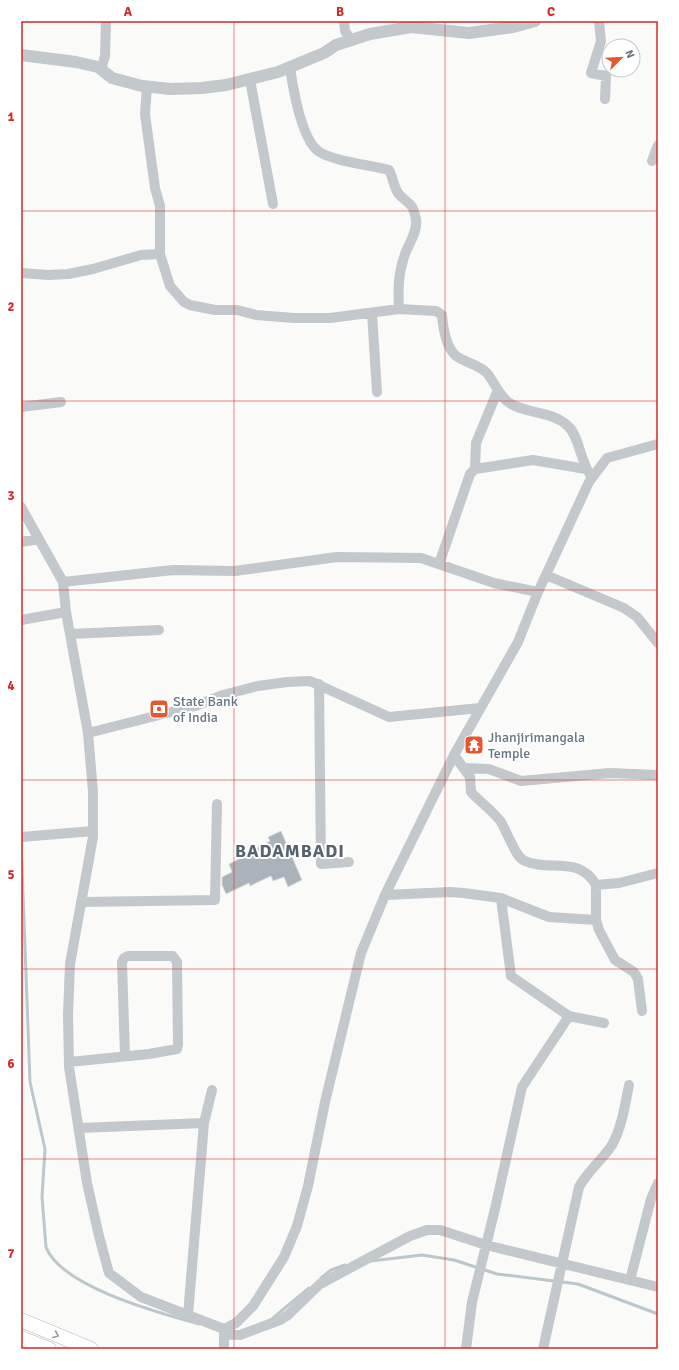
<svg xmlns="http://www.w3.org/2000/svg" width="679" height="1370" font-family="Signika,sans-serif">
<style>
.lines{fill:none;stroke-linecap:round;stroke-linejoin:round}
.stream{stroke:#bbc7cb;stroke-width:3}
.building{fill:#aab3b9;stroke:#dcdcda}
.secondary-casing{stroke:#b3babf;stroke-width:15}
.minor{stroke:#c3c8cc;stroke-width:10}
.tertiary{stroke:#c3c8cc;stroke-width:12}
.secondary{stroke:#fff;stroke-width:14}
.oneway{stroke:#939fa8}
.grid{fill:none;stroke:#d62828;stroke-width:1;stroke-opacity:0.55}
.labels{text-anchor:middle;stroke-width:4;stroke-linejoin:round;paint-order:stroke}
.poi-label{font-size:14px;fill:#657683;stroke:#fff;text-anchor:start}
.district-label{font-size:18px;font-weight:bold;letter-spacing:1px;fill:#57646e;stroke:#fff}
.neatline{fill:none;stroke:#d62828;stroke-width:1.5}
.grid-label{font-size:13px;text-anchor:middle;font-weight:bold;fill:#d62828}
</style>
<rect width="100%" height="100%" fill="#fafaf8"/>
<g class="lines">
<path class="stream" d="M 21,839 L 30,1082 L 45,1149 L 42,1197 L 46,1247 C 61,1287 160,1313 199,1324
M 371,1261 L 422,1255 L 454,1260 L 497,1274 L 578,1284 L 658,1314
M 321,1278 L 331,1270 L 345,1265
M 273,1318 L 309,1288"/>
</g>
<path class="building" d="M 281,831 L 302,880 L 288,887 L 284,877 L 273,881 L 271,876 L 250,886 L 249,883 L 226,894 L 222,885 L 222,877 L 232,872 L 229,864 L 241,858 L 240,856 L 270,841 L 268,837 Z"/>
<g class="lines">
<g class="secondary-casing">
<path id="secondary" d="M 21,1320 L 91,1349
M 21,1338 L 49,1349"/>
</g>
<path class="minor" d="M 344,21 L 345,31 L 351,40
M 599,21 L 601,41 L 591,73 L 606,76 L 605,99
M 290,68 C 293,88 301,138 318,151 C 332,161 370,165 389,170 C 393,177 393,185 398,193 C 406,204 413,200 416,220 C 418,232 407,246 404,257 C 398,275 398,291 399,309 L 436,311 L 442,315 C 443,328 446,346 455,355 C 463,362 478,364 487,373 C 495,383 500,398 511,404 C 529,414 552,411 568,426 C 580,437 580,463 592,477
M 101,70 L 105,56 L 106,21
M 250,80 L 273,204
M 652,161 L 658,145
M 160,254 L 170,286 L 184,302 L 190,305 L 215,310 L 237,310 L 256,315 L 294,318 L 330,318 L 399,309
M 21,273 L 48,275 L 68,274 L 93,269 L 141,255 L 160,254 L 160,206 L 155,188 L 145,114 L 147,87
M 372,313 L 377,392
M 21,407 L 61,402
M 475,469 L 533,460 L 586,469
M 21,507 L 63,582 L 66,612 L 88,733 L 93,792 L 93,837 L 70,964 L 68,1015 L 69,1067 L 87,1183 L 99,1236 L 109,1273 L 141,1297 L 224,1329 L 224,1349
M 21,542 L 39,539
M 439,564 L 470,474 L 475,469 L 476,443 L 498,390
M 546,575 L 624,608 L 637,617 L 658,643
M 63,582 L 173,570 L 235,571 L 337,557 L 421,558 L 494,583 L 538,592
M 21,620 L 66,612
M 70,634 L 159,630
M 319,684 L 321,864 L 349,862
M 88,733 L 195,706 L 223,695 L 258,686 L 287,682 L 310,681 L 389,717 L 480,708
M 454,755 L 470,777 L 471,792 C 480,802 493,811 501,822 C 505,829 508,837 512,844 C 515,850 518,858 525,861 C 549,872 579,855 596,885 L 619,883 L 658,873
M 464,768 L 489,769 L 521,781 L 610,773 L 657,775
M 21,837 L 93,831
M 596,885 L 596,920 L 599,930 L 615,960 L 634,972 L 638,979 L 642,1011
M 385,895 L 450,892 L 463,893 L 501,898 L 549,917 L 596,920
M 501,898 L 511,976 L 569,1016
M 81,902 L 215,900 L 217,804
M 69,1062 L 149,1054 L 177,1049 L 178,1044 L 177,962 L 173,956 L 128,956 L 124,958 L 122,962 L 125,1056
M 80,1128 L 204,1123
M 630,1280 L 651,1199 L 658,1183
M 188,1315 L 204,1123 L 212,1090
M 224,1329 L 236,1323 L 253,1306 L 284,1257 L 297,1226 L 308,1186 L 325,1102 L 361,953 L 385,895 L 454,755 L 518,642 L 538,592 L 589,482 L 607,458 L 658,444
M 224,1334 L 240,1335 L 280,1320 L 288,1315 L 320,1284 L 410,1236 L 427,1230 L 440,1230 L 486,1245 L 658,1287
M 466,1349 L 472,1302 L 495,1209 L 522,1087 L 569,1016 L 604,1023
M 543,1349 L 579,1187 C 588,1171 602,1160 612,1145 C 622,1127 625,1105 629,1085"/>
<path class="tertiary" d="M 21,55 L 76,62 L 98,67 L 112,78 L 142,86 L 171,89 L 202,88 L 226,85 L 278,72 L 324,53 L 336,45 L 370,34 L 411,27 L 469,33 L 513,27 L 535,21"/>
<use href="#secondary" class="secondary"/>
</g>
<defs><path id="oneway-chevron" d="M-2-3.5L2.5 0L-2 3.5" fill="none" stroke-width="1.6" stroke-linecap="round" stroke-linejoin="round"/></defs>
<use class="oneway" href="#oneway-chevron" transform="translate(56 1335) rotate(23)"/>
<path class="grid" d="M 234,21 L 234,1349M 445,21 L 445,1349M 21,211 L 658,211M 21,401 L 658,401M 21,590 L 658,590M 21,780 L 658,780M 21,969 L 658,969M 21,1159 L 658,1159"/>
<defs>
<g id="bank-square" transform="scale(1)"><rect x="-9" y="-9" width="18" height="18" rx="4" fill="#e4572e" stroke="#fff"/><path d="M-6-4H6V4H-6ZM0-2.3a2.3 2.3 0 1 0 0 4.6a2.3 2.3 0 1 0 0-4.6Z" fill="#fff"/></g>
<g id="temple-square" transform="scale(1)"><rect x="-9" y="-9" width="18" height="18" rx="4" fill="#e4572e" stroke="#fff"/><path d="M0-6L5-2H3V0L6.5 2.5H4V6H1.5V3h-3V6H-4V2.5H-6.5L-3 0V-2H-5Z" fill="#fff"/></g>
</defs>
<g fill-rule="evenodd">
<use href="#bank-square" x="159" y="709"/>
<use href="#temple-square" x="474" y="745"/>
</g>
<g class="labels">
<g class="poi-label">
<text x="173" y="706">State Bank<tspan x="173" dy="16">of India</tspan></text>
<text x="488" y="742">Jhanjirimangala<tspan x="488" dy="16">Temple</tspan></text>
</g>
<g class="district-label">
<text x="290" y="857">BADAMBADI</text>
</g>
</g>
<rect width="679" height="1370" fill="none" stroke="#ffffff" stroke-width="44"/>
<g transform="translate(621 58) rotate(66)"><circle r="19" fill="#ffffff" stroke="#c1c8cd"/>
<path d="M0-3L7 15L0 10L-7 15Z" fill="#e4572e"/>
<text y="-6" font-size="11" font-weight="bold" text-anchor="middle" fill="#657683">N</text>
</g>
<rect x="22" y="22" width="635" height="1326" class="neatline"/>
<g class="grid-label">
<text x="128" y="16">A</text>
<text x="340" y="16">B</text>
<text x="551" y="16">C</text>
<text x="11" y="121">1</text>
<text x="11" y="311">2</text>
<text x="11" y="500">3</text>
<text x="11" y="690">4</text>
<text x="11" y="879">5</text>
<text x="11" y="1068">6</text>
<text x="11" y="1258">7</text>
</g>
</svg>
